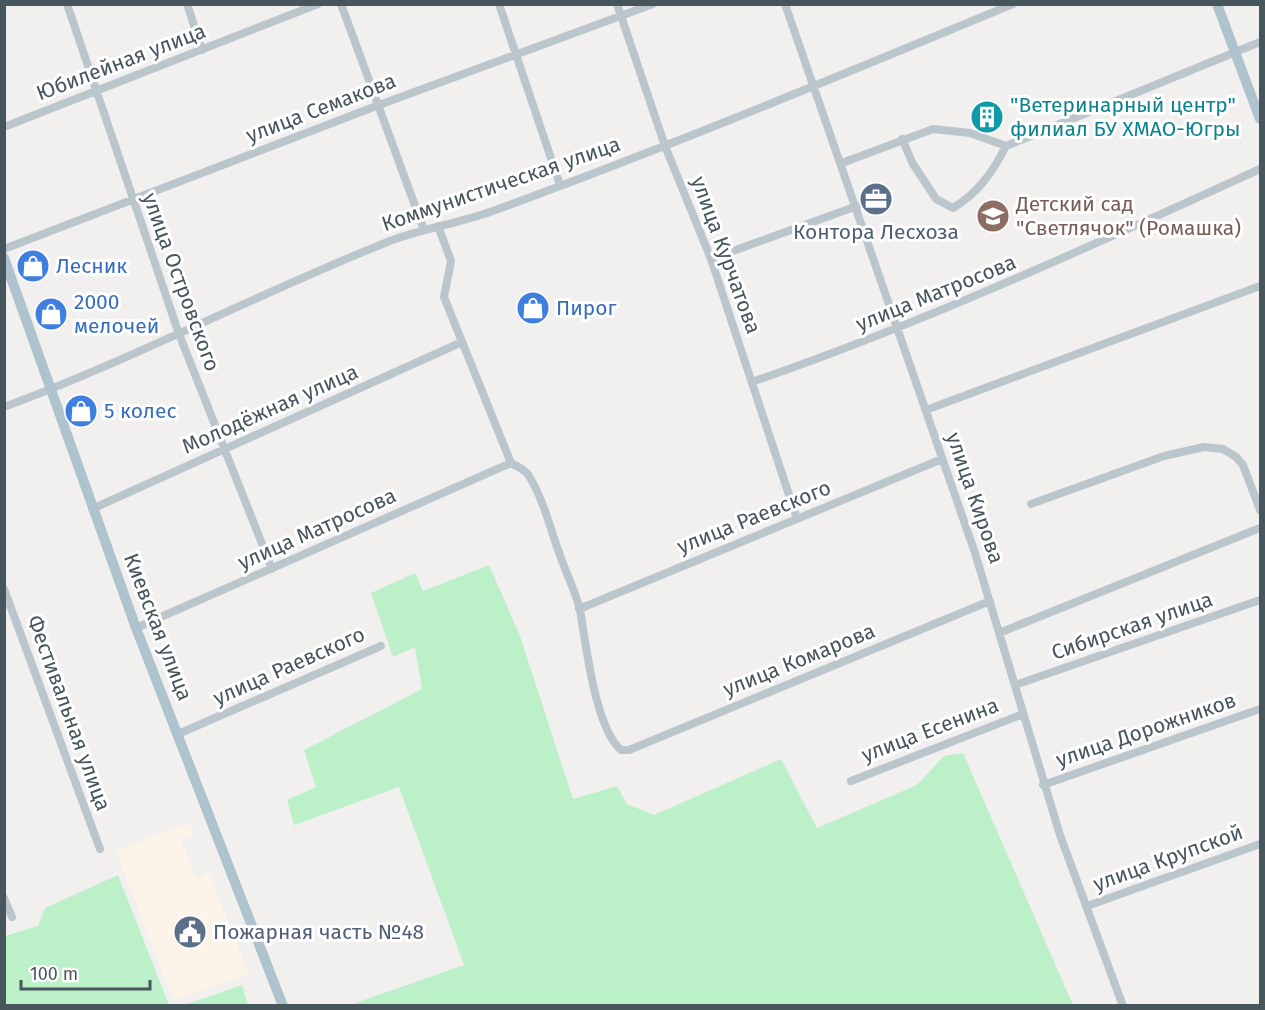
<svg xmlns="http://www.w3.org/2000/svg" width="1265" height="1010" font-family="'Fira Sans',sans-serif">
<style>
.commercial{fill:#fcf4e8}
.green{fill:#bcf0c9}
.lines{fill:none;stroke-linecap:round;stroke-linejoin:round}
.minor{stroke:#bac6cc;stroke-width:8}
.major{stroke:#aec3ce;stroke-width:10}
.labels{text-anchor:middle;stroke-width:6;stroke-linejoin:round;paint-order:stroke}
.street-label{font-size:21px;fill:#47565d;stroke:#fff}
.culture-label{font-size:21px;fill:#0d838f;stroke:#fff;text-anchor:start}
.education-label{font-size:21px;fill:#785e54;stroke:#fff;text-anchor:start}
.service-label{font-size:21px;fill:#4e5e75;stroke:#fff}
.shop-label{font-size:21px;fill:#366cbe;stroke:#fff;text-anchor:start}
</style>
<rect width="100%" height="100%" fill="#f2efef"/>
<path class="commercial" d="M 189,822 L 194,835 L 181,841 L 196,878 L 209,873 L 249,974 L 173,1001 L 116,851 Z"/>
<path class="green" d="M 489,565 L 520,636 L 573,799 L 617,786 L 627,804 L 654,815 L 781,759 L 817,828 L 917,785 L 944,756 L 963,753 L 1073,1005 L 350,1005 L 464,965 L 399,787 L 294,825 L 287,800 L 316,787 L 304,750 L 422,689 L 415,647 L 393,657 L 371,593 L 415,573 L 423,591 Z
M 118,875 L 169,1005 L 5,1005 L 5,936 L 38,926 L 45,908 Z
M 242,985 L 248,1005 L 185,1005 Z"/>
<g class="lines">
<path class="minor" d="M 67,4 L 179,334 L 272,569
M 187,4 L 202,50
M 341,4 L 424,230
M 499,4 L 560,185
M 617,4 L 665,146 L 711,259 L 797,519
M 785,4 L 975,553 L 1060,835 L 1123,1006
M 4,127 L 318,4
M 902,139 L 913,164 L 936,199 L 953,208 C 979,192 992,173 1006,146
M 842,163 L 933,129 L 970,133 L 1006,146 L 1260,42
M 438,226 L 451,261 L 444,297 L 511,463 C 518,467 525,469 529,476 C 544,500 551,532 561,558 C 567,575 576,593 580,610 C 586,644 595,728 621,750 L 629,750 L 990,601
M 4,249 L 379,105 L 653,4
M 711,259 L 857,206
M 752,382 C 926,322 1093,245 1260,169
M 4,407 C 134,359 257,294 385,243 C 419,229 456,224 490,212 C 666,148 839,76 1013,4
M 926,410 L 1260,286
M 1031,504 L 1164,456 L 1204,447 L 1223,449 L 1236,457 L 1243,465 L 1260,510
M 92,509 L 462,342
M 4,589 L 100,849
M 579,609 L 942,459
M 136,628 L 511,463
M 999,633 L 1260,528
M 1015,685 L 1260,600
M 178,734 L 381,646
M 851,781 L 1023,714
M 1043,785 L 1260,709
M 4,898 L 12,917
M 1087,906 L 1260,844"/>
<path class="major" d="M 1217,4 L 1260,119
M 4,258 L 136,628 L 283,1006"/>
</g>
<defs>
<g id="building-disc" transform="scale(1.725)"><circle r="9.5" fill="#0f9aa8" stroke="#fff"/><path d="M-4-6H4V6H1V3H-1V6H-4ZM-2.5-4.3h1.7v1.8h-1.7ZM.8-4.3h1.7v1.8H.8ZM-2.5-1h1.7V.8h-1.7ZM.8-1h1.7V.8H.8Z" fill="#fff"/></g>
<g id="office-disc" transform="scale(1.725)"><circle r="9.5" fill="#5c6f8a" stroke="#fff"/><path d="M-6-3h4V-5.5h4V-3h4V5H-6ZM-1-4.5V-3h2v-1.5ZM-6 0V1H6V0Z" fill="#fff"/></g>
<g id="school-disc" transform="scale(1.725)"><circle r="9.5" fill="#8d6e63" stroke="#fff"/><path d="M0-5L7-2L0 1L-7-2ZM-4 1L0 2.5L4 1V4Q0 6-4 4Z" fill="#fff"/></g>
<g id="shop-disc" transform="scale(1.725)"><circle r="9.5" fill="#3f7fe0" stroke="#fff"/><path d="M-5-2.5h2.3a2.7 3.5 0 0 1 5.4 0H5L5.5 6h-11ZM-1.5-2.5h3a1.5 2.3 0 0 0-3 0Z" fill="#fff"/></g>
<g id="civic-disc" transform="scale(1.725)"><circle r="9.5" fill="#5c6f8a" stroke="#fff"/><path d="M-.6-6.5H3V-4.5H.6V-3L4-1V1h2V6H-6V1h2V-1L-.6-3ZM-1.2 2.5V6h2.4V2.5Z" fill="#fff"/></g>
</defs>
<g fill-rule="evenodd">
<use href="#building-disc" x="987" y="117"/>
<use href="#office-disc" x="876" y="199"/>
<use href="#school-disc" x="993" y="216"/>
<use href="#shop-disc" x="33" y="266"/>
<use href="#shop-disc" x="533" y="308"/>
<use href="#shop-disc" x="51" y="314"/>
<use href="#shop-disc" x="81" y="411"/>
<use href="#civic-disc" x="190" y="932"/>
</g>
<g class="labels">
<g class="street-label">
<text transform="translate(121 62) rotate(-21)" y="7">Юбилейная улица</text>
<text transform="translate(321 108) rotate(-21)" y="7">улица Семакова</text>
<text transform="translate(501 184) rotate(-19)" y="7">Коммунистическая улица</text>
<text transform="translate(726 255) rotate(70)" y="7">улица Курчатова</text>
<text transform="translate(181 282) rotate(70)" y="7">улица Островского</text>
<text transform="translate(936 293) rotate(-22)" y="7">улица Матросова</text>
<text transform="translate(270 409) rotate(-24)" y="7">Молодёжная улица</text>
<text transform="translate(975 498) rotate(71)" y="7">улица Кирова</text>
<text transform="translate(754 517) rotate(-22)" y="7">улица Раевского</text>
<text transform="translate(317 529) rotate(-24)" y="7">улица Матросова</text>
<text transform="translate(1132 626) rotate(-19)" y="7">Сибирская улица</text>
<text transform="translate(158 627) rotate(69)" y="7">Киевская улица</text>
<text transform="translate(799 660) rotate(-22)" y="7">улица Комарова</text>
<text transform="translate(289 666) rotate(-24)" y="7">улица Раевского</text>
<text transform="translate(69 713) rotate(70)" y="7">Фестивальная улица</text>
<text transform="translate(930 730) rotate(-21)" y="7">улица Есенина</text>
<text transform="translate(1146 730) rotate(-19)" y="7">улица Дорожников</text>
<text transform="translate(1168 858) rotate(-20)" y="7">улица Крупской</text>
</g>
<g class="culture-label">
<text x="1010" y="112">"Ветеринарный центр"<tspan x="1010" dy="24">филиал БУ ХМАО-Югры</tspan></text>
</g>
<g class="education-label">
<text x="1016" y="211">Детский сад<tspan x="1016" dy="24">"Светлячок" (Ромашка)</tspan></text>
</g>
<g class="service-label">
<text x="876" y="239">Контора Лесхоза</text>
<text x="213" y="939" text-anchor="start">Пожарная часть №48</text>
</g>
<g class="shop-label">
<text x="56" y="273">Лесник</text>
<text x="74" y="309">2000<tspan x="74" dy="24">мелочей</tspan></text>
<text x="556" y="315">Пирог</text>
<text x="104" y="418">5 колес</text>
</g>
</g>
<rect width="1265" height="1010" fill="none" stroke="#47565d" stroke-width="12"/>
<path d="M21 980v9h129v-9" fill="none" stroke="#47565d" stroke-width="3"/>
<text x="30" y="980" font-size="18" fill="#47565d" stroke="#ffffff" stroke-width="4.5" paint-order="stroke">100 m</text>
</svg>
